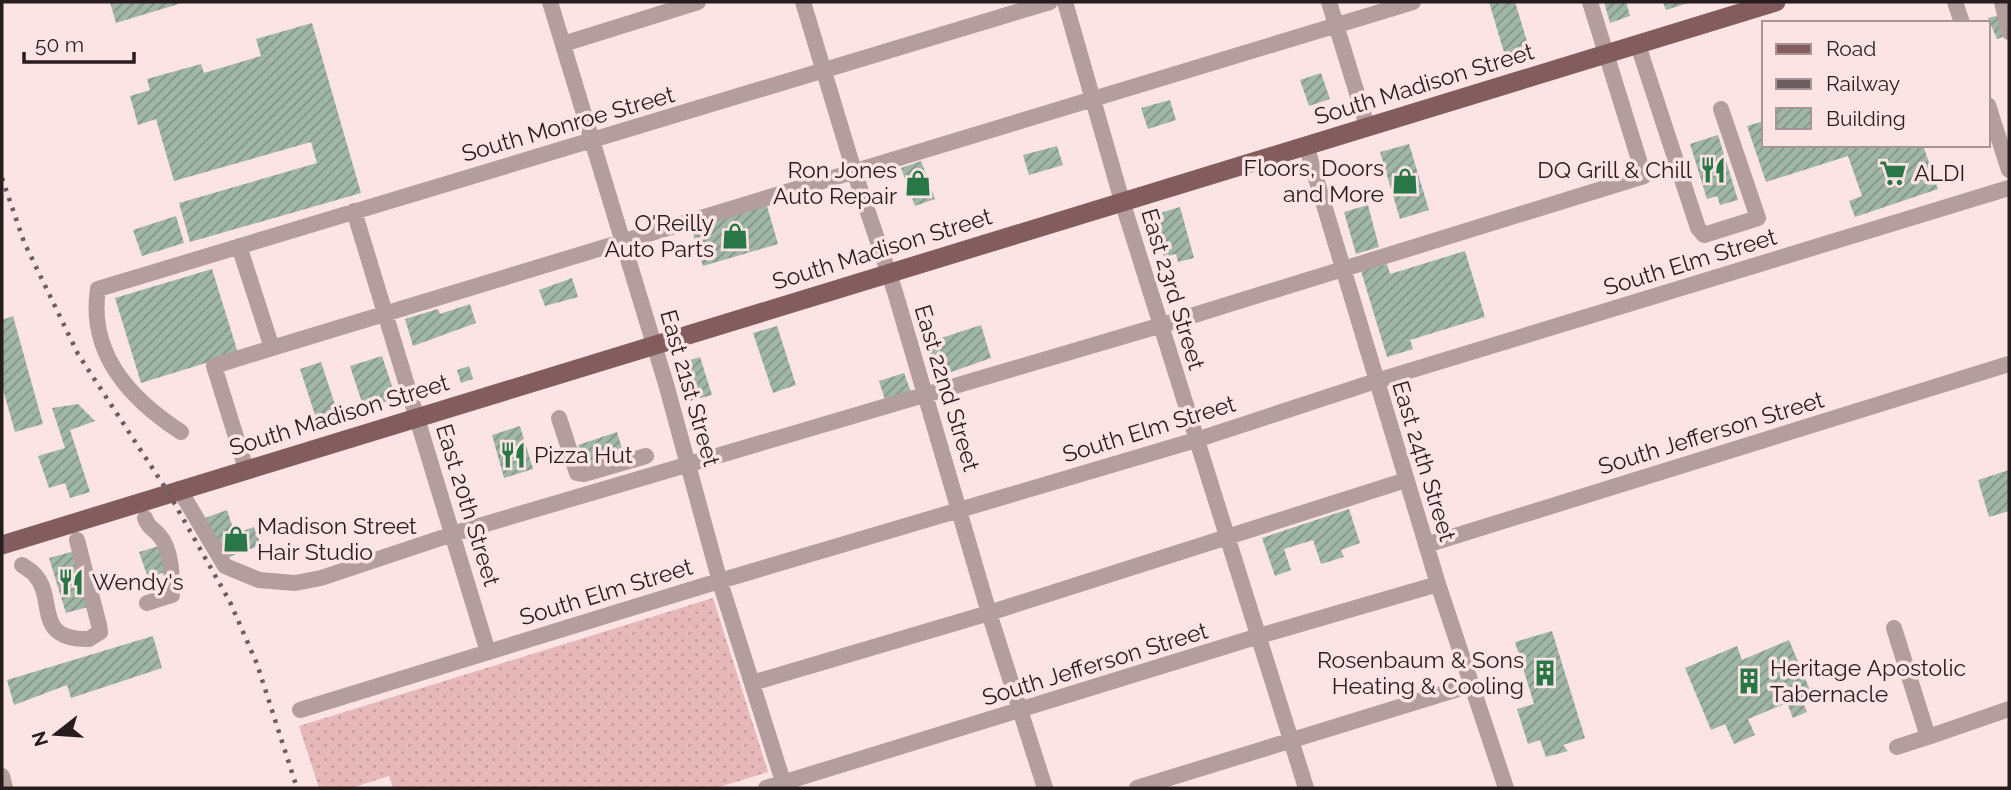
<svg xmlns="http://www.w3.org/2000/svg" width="2011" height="790" font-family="Raleway,sans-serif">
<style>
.grass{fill:url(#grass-dots)}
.building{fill:url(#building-hatch)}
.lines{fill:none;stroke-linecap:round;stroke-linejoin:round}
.minor{stroke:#b39d9d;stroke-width:16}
.major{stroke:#835d5e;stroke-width:19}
.rail{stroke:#6d5d5e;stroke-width:4.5;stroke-dasharray:3.5 7;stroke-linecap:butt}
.labels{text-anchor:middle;stroke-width:7;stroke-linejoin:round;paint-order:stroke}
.street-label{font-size:23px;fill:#281d1e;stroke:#fce3e4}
.poi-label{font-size:23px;fill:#281d1e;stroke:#fce3e4;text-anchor:end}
</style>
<defs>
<pattern id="grass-dots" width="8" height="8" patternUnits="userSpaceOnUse" patternTransform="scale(1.75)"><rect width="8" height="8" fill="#e7b8b9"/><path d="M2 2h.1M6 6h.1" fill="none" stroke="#c69e9f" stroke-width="1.8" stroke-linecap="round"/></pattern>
<pattern id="building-hatch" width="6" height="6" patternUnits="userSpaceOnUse" patternTransform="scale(1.75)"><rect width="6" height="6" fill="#a0b6a6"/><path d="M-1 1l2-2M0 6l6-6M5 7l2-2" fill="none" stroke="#829387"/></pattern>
</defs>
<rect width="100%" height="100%" fill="#fce3e4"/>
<path class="grass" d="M 713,598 L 768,772 L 716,788 L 393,788 L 389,776 L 351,788 L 319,788 L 299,726 Z"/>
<path class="building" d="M 110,2 L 185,2 L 116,23 Z
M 1489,2 L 1515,2 L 1530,51 L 1506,59 Z
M 1604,2 L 1626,2 L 1630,16 L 1610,23 Z
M 1663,2 L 1691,2 L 1666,10 Z
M 2009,13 L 2009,35 L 1997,39 L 1988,18 Z
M 312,23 L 361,193 L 190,242 L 179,203 L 317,163 L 311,142 L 174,181 L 156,119 L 138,125 L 130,96 L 150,90 L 147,79 L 201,64 L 204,73 L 261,56 L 256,39 Z
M 1321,73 L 1330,99 L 1309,106 L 1300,80 Z
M 1170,100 L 1176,120 L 1148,129 L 1141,108 Z
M 1764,121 L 1764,145 L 1923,145 L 1938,189 L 1855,217 L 1849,201 L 1862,196 L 1848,156 L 1766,182 L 1747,126 Z
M 1718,135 L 1738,200 L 1720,205 L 1717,196 L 1707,199 L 1690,144 Z
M 1409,144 L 1429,210 L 1400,219 L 1380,152 Z
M 1057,146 L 1063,165 L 1029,175 L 1023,155 Z
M 921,161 L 935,199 L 915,206 L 901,168 Z
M 1368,205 L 1379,247 L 1356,254 L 1344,212 Z
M 767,206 L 778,244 L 703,266 L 691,228 Z
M 1180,207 L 1194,258 L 1178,262 L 1176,254 L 1164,257 L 1153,215 Z
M 176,216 L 184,243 L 142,256 L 133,230 Z
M 1465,251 L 1485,317 L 1410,340 L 1413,349 L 1387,357 L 1361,271 L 1387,264 L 1390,274 Z
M 212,269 L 238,353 L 141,383 L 115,298 Z
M 572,278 L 578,297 L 545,306 L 539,290 Z
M 470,304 L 476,323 L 413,346 L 405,319 L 438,309 L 440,314 Z
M 13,316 L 43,424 L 15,432 L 2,386 L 2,320 Z
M 981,325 L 991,358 L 937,377 L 926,343 Z
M 777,326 L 796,385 L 773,393 L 753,333 Z
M 382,356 L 396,398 L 364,409 L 350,366 Z
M 700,357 L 712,395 L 686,402 L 674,365 Z
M 321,362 L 340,420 L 319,427 L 300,369 Z
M 469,366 L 473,379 L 461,383 L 457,370 Z
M 904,373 L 911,392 L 885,400 L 879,381 Z
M 78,404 L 95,421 L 70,430 L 90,492 L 70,498 L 65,483 L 49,488 L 38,456 L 65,448 L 52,408 Z
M 520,426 L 533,469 L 504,478 L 492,435 Z
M 617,432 L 625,458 L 587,470 L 578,445 Z
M 2009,470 L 2009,511 L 1989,517 L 1978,480 Z
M 1349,509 L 1360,543 L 1341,550 L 1344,557 L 1321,564 L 1313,540 L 1284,549 L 1291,570 L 1275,576 L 1262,538 Z
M 227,510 L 235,534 L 254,527 L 261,545 L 221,560 L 205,518 Z
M 159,546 L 168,571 L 148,578 L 139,552 Z
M 75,551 L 92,606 L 66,613 L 49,558 Z
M 1552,631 L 1585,738 L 1563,745 L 1568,751 L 1546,757 L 1540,740 L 1528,744 L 1517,709 L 1534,704 L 1515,642 Z
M 153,636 L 162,668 L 71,698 L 67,685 L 14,705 L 7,680 Z
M 1789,640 L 1812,695 L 1802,700 L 1807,712 L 1793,718 L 1787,703 L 1748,719 L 1755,735 L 1734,744 L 1725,724 L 1711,730 L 1685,668 L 1737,646 L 1742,660 Z"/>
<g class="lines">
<path class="minor" d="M 550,2 L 666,384 L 720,582 L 785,788
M 803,2 L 854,171 L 895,292 L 989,613 L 1045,788
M 1065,2 L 1122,201 L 1306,788
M 1329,2 L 1367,126
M 1955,2 L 1962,23
M 2002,2 L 2009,32
M 563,44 L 698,2
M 1638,45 L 1698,228 L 1704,235 L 1758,218 L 1721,109
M 1988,105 L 2009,170
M 1306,145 L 1438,584 L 1506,788
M 354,211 L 488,652
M 239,246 L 272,348 L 1413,2
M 559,418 L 577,473 L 584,474 L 646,456
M 181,432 C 130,399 88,354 98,289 L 1050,2
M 246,469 L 214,366 L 272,348
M 179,489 L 225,566 L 259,580 L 295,583 L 321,578 L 462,531 L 1162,325 L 1644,176 L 1590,2
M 145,518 C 148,528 153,528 159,535 C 172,549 172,577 172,595 L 147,603
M 1426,545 L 2009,364
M 22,565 C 26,568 32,571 35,575 C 57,599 32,640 89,639 L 100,632 L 99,625 L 77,540
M 1894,628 L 1928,737 L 2009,709
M 752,683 L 989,613 L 1406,480
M 300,710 L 706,585 L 1196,440 L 1376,381 L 2009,188
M 1897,747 L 1928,737
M 2,776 L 5,788
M 766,788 L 1259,636 L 1438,584
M 1137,788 L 1471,685"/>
<path class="major" d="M 2,545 L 1776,2"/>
<path class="rail" d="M 2,178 L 24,242 L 78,354 L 168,492 L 230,602 L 257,664 L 297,788"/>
</g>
<defs>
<g id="restaurant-bare" transform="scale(2.1)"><path d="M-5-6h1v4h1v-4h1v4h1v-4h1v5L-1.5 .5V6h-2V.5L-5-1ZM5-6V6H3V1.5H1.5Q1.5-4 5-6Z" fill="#297746" stroke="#fce3e4" stroke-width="2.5" paint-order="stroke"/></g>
<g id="supermarket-bare" transform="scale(2.1)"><path d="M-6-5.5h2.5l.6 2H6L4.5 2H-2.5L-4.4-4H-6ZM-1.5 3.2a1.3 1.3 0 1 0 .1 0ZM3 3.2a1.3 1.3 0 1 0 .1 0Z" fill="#297746" stroke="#fce3e4" stroke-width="2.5" paint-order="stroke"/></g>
<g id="shop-bare" transform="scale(2.1)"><path d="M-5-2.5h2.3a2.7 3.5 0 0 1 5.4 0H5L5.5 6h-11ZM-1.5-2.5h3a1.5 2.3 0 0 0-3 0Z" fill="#297746" stroke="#fce3e4" stroke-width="2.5" paint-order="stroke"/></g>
<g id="building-bare" transform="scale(2.1)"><path d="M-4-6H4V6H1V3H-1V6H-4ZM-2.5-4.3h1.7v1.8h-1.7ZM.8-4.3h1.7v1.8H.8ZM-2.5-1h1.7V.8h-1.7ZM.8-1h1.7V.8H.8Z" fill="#297746" stroke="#fce3e4" stroke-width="2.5" paint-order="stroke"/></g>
</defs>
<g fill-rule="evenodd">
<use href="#restaurant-bare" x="1713" y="170"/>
<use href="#supermarket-bare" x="1893" y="173"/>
<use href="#shop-bare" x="1405" y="181"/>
<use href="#shop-bare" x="918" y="183"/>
<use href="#shop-bare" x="735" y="236"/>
<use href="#restaurant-bare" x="513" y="455"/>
<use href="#shop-bare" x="236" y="539"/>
<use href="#restaurant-bare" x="71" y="582"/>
<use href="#building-bare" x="1545" y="673"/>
<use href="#building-bare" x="1749" y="681"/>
</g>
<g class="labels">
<g class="street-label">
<text transform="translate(1424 84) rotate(-17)" y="8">South Madison Street</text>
<text transform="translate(568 124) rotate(-16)" y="8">South Monroe Street</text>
<text transform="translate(882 249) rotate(-17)" y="8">South Madison Street</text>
<text transform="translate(1690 262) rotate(-17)" y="8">South Elm Street</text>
<text transform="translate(1173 289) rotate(73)" y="8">East 23rd Street</text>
<text transform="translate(690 388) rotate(74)" y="8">East 21st Street</text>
<text transform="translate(947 388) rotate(73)" y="8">East 22nd Street</text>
<text transform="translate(339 415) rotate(-17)" y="8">South Madison Street</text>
<text transform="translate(1149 429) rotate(-17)" y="8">South Elm Street</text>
<text transform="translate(1711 433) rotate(-17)" y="8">South Jefferson Street</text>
<text transform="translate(1424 461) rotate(73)" y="8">East 24th Street</text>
<text transform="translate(468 505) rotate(73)" y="8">East 20th Street</text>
<text transform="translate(606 592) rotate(-17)" y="8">South Elm Street</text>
<text transform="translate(1095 664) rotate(-17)" y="8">South Jefferson Street</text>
</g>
<g class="poi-label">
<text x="1384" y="176">Floors, Doors<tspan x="1384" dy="26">and More</tspan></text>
<text x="897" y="178">Ron Jones<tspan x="897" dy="26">Auto Repair</tspan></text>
<text x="1692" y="178">DQ Grill &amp; Chill</text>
<text x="1914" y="181" text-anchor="start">ALDI</text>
<text x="714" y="231">O'Reilly<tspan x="714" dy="26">Auto Parts</tspan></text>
<text x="534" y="463" text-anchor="start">Pizza Hut</text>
<text x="257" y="534" text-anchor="start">Madison Street<tspan x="257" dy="26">Hair Studio</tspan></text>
<text x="92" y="590" text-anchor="start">Wendy's</text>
<text x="1524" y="668">Rosenbaum &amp; Sons<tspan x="1524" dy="26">Heating &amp; Cooling</tspan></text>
<text x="1770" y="676" text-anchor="start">Heritage Apostolic<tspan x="1770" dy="26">Tabernacle</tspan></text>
</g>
</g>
<rect width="2011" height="790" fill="none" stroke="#281d1e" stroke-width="7"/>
<rect x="1762" y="21" width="228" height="126" fill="#fce3e4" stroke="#a79495" stroke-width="2"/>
<rect x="1776" y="44" width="35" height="10" fill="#835d5e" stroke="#a79495" stroke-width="2"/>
<text x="1826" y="56" font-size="21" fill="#281d1e">Road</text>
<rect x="1776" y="79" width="35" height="10" fill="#6d5d5e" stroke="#a79495" stroke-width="2"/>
<text x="1826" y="91" font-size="21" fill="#281d1e">Railway</text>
<rect x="1776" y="108" width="35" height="21" fill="url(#building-hatch)" stroke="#a79495" stroke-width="2"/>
<text x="1826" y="126" font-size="21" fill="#281d1e">Building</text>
<g transform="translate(56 734) rotate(253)" stroke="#fce3e4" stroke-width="5" paint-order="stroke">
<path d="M0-5L12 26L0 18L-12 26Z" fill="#281d1e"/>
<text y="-10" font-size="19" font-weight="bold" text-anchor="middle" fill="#281d1e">N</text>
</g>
<path d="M24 52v10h110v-10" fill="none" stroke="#281d1e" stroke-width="3.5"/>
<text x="35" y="52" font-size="21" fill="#281d1e" stroke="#fce3e4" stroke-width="5" paint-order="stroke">50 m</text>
</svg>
